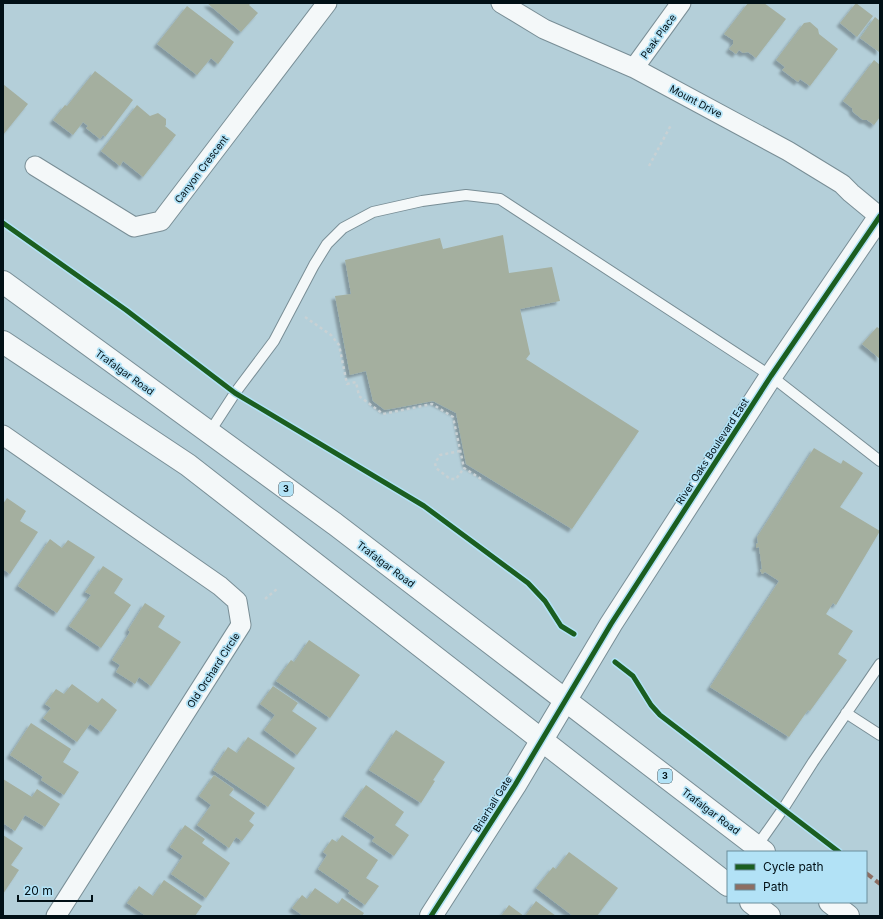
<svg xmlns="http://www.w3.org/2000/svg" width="883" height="919" font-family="Inter,sans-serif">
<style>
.building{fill:#a4af9f;filter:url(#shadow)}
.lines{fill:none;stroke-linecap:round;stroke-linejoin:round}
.lane-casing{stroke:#798e96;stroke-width:12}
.street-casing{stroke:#798e96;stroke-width:21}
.secondary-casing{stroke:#798e96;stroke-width:24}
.primary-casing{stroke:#798e96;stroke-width:24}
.path{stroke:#c8d1d4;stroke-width:2.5;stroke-dasharray:3 3;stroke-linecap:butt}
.lane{stroke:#f4f8f9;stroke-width:10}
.street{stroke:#f4f8f9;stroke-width:19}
.secondary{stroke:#f4f8f9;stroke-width:22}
.primary{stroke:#f4f8f9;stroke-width:22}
.quiet{stroke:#8d6e63;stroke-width:4;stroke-dasharray:8 4;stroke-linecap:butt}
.cycleway-casing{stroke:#b2e2f6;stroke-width:8}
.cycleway{stroke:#1b5e20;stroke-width:5}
.labels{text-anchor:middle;stroke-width:3.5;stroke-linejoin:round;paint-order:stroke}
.shield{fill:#b2e2f6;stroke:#364f59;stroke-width:1}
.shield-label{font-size:9px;font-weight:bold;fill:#011016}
.street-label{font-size:10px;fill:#011016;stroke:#b2e2f6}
</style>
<defs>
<filter id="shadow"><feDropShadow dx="-3.5" dy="3.5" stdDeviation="1" flood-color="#0004"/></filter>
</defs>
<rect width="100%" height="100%" fill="#b4cfd9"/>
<path class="building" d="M 207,3 L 251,3 L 249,5 L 258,13 L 241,32 Z
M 748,3 L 764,3 L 786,19 L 756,58 L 748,52 L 743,53 L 739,50 L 736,54 L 729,49 L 733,44 L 733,40 L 724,34 Z
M 856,3 L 873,16 L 857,37 L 840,23 Z
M 187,6 L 234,42 L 218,64 L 211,58 L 197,75 L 157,44 Z
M 875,17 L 880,21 L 880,50 L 879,52 L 860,38 Z
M 810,22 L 818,29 L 819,34 L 838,49 L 810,86 L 800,79 L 798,82 L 782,70 L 785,67 L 776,60 L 804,23 Z
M 874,60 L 880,65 L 880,117 L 874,125 L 867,120 L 863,120 L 853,112 L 852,108 L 843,101 Z
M 95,71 L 133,100 L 105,137 L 103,135 L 100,139 L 86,128 L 88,126 L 83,122 L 73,135 L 53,120 L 65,105 L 67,106 Z
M 3,84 L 28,104 L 3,135 Z
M 137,105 L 150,116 L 158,113 L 166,119 L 166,125 L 165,126 L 176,135 L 143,177 L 123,161 L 120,166 L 101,151 Z
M 503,235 L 509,273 L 552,267 L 560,301 L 520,309 L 530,354 L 526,359 L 639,431 L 572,529 L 466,464 L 456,413 L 433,401 L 385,410 L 373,401 L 366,371 L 350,375 L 335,296 L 351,294 L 345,260 L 440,238 L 443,249 Z
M 877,327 L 880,329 L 880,359 L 862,344 Z
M 814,448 L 841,464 L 843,460 L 863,473 L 840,507 L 880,531 L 836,605 L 833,603 L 826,614 L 853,631 L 838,654 L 847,660 L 810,711 L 808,710 L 789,737 L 710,687 L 779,581 L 765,572 L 762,574 L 760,570 L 762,569 L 759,547 L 756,548 L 756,544 L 758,543 L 757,537 Z
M 7,498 L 26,511 L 20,521 L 38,532 L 10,574 L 3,569 L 3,504 Z
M 50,539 L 62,548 L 68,540 L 95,557 L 57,613 L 18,586 Z
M 103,566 L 123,579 L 114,593 L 131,605 L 101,648 L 69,626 L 91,595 L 85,592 Z
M 145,603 L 165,616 L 158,627 L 181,642 L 151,686 L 139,677 L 135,684 L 116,672 L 120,665 L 112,660 L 130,632 L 128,630 Z
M 309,640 L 360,675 L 330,718 L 276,681 L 291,660 L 294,662 Z
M 72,684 L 98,703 L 102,698 L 117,710 L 101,732 L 90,724 L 77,742 L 43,718 L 51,708 L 45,704 L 56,689 L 64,694 Z
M 273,686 L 298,703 L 292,711 L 317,728 L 297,755 L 264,730 L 275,715 L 260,704 Z
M 31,723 L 71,749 L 63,762 L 79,772 L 64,795 L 41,780 L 43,777 L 10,755 Z
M 396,730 L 445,762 L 433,780 L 435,781 L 421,803 L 369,770 Z
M 248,737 L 295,768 L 268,807 L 213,770 L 228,747 L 237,753 Z
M 214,775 L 234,789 L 229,795 L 255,813 L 249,821 L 254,825 L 242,841 L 236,837 L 229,848 L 197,825 L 211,805 L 199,796 Z
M 3,779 L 32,797 L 37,789 L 60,804 L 45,827 L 25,815 L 15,831 L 3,823 Z
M 366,785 L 404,812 L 395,825 L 409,835 L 394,856 L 372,841 L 375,837 L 344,816 Z
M 185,825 L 205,839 L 202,843 L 230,863 L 206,898 L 171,874 L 183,856 L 170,847 Z
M 3,835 L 23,848 L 11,865 L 19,870 L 3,894 Z
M 342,835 L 378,860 L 366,878 L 379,886 L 365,905 L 348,893 L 350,891 L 318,869 L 327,855 L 323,852 L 332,839 L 337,842 Z
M 569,852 L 618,888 L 597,916 L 573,916 L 536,888 L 553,867 L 556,869 Z
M 164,880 L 202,906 L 195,916 L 146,916 L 127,903 L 139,886 L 153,896 Z
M 315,888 L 338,904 L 342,898 L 364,913 L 362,916 L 301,916 L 302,915 L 292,908 L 302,895 L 307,899 Z
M 536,901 L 556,916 L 525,916 Z
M 509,905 L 524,916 L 501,916 Z"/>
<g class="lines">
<g class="lane-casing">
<path id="lane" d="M 209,433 L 235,393 L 274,341 L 314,265 L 327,244 L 343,228 L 373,212 L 422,201 L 466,195 L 500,199 L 771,376 L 880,461
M 846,713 L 880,735
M 757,846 L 783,809 L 813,762 L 880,664"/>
</g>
<g class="street-casing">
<path id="street" d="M 501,3 L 544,29 L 634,68 L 788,151 L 842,184 L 851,193 L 880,217
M 634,68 L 681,3
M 35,166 L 134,227 L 161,221 L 327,3
M 3,435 L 220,586 L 237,601 L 241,625 L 56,916"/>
</g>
<g class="secondary-casing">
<path id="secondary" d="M 431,916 L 515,785 L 611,624 L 771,376 L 880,216"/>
</g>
<g class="primary-casing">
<path id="primary" d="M 3,282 L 335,524 L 764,852
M 3,342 L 188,465 L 728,885
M 751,902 L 769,916
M 830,902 L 848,916"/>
</g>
<path class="path" d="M 649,166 L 671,125
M 305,317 L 331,335 L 339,345 L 347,384 L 356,382 L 359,396 L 383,414 L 432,404 L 453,417 L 464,468 L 481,479
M 460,451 L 440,455 L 435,463 L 436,468 L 450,479 L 456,479 L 464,468
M 265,599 L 277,589"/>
<use href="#lane" class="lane"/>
<use href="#street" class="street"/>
<use href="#secondary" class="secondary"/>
<use href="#primary" class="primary"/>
<path class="quiet" d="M 866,873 L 880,884"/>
<g class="cycleway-casing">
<path id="cycleway" d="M 3,223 L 126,310 L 235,393 L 424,506 L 528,583 L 545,601 L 561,626 L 574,634
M 615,662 L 633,676 L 651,705 L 660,715 L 839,852
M 431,916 L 515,785 L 611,624 L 771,376 L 880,216"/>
</g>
<use href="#cycleway" class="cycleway"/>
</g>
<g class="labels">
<g class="shield">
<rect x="279" y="482" width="14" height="14" rx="3"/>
<rect x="658" y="769" width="14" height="14" rx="3"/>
</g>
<g class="shield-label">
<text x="286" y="492">3</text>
<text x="665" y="779">3</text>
</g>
<g class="street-label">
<text transform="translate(658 36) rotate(-54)" y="4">Peak Place</text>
<text transform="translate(696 101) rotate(28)" y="4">Mount Drive</text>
<text transform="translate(201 169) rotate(-53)" y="4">Canyon Crescent</text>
<text transform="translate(125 372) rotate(36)" y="4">Trafalgar Road</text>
<text transform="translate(712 451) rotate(-57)" y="4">River Oaks Boulevard East</text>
<text transform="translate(386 564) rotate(37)" y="4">Trafalgar Road</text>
<text transform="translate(213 670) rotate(-57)" y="4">Old Orchard Circle</text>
<text transform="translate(492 804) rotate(-58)" y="4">Briarhall Gate</text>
<text transform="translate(711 811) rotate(37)" y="4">Trafalgar Road</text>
</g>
</g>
<rect width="883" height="919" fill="none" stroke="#011016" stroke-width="8"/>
<rect x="727" y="851" width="140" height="52" fill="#b2e2f6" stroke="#6b8e9c"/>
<rect x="735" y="864" width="20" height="6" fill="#1b5e20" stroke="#6b8e9c"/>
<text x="763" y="871" font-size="12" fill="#011016">Cycle path</text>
<rect x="735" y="884" width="20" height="6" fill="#8d6e63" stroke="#6b8e9c"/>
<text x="763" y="891" font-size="12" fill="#011016">Path</text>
<path d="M18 895v6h74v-6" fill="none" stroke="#011016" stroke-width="2"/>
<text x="24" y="895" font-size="12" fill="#011016" stroke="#b2e2f6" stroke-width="3" paint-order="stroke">20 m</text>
</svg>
